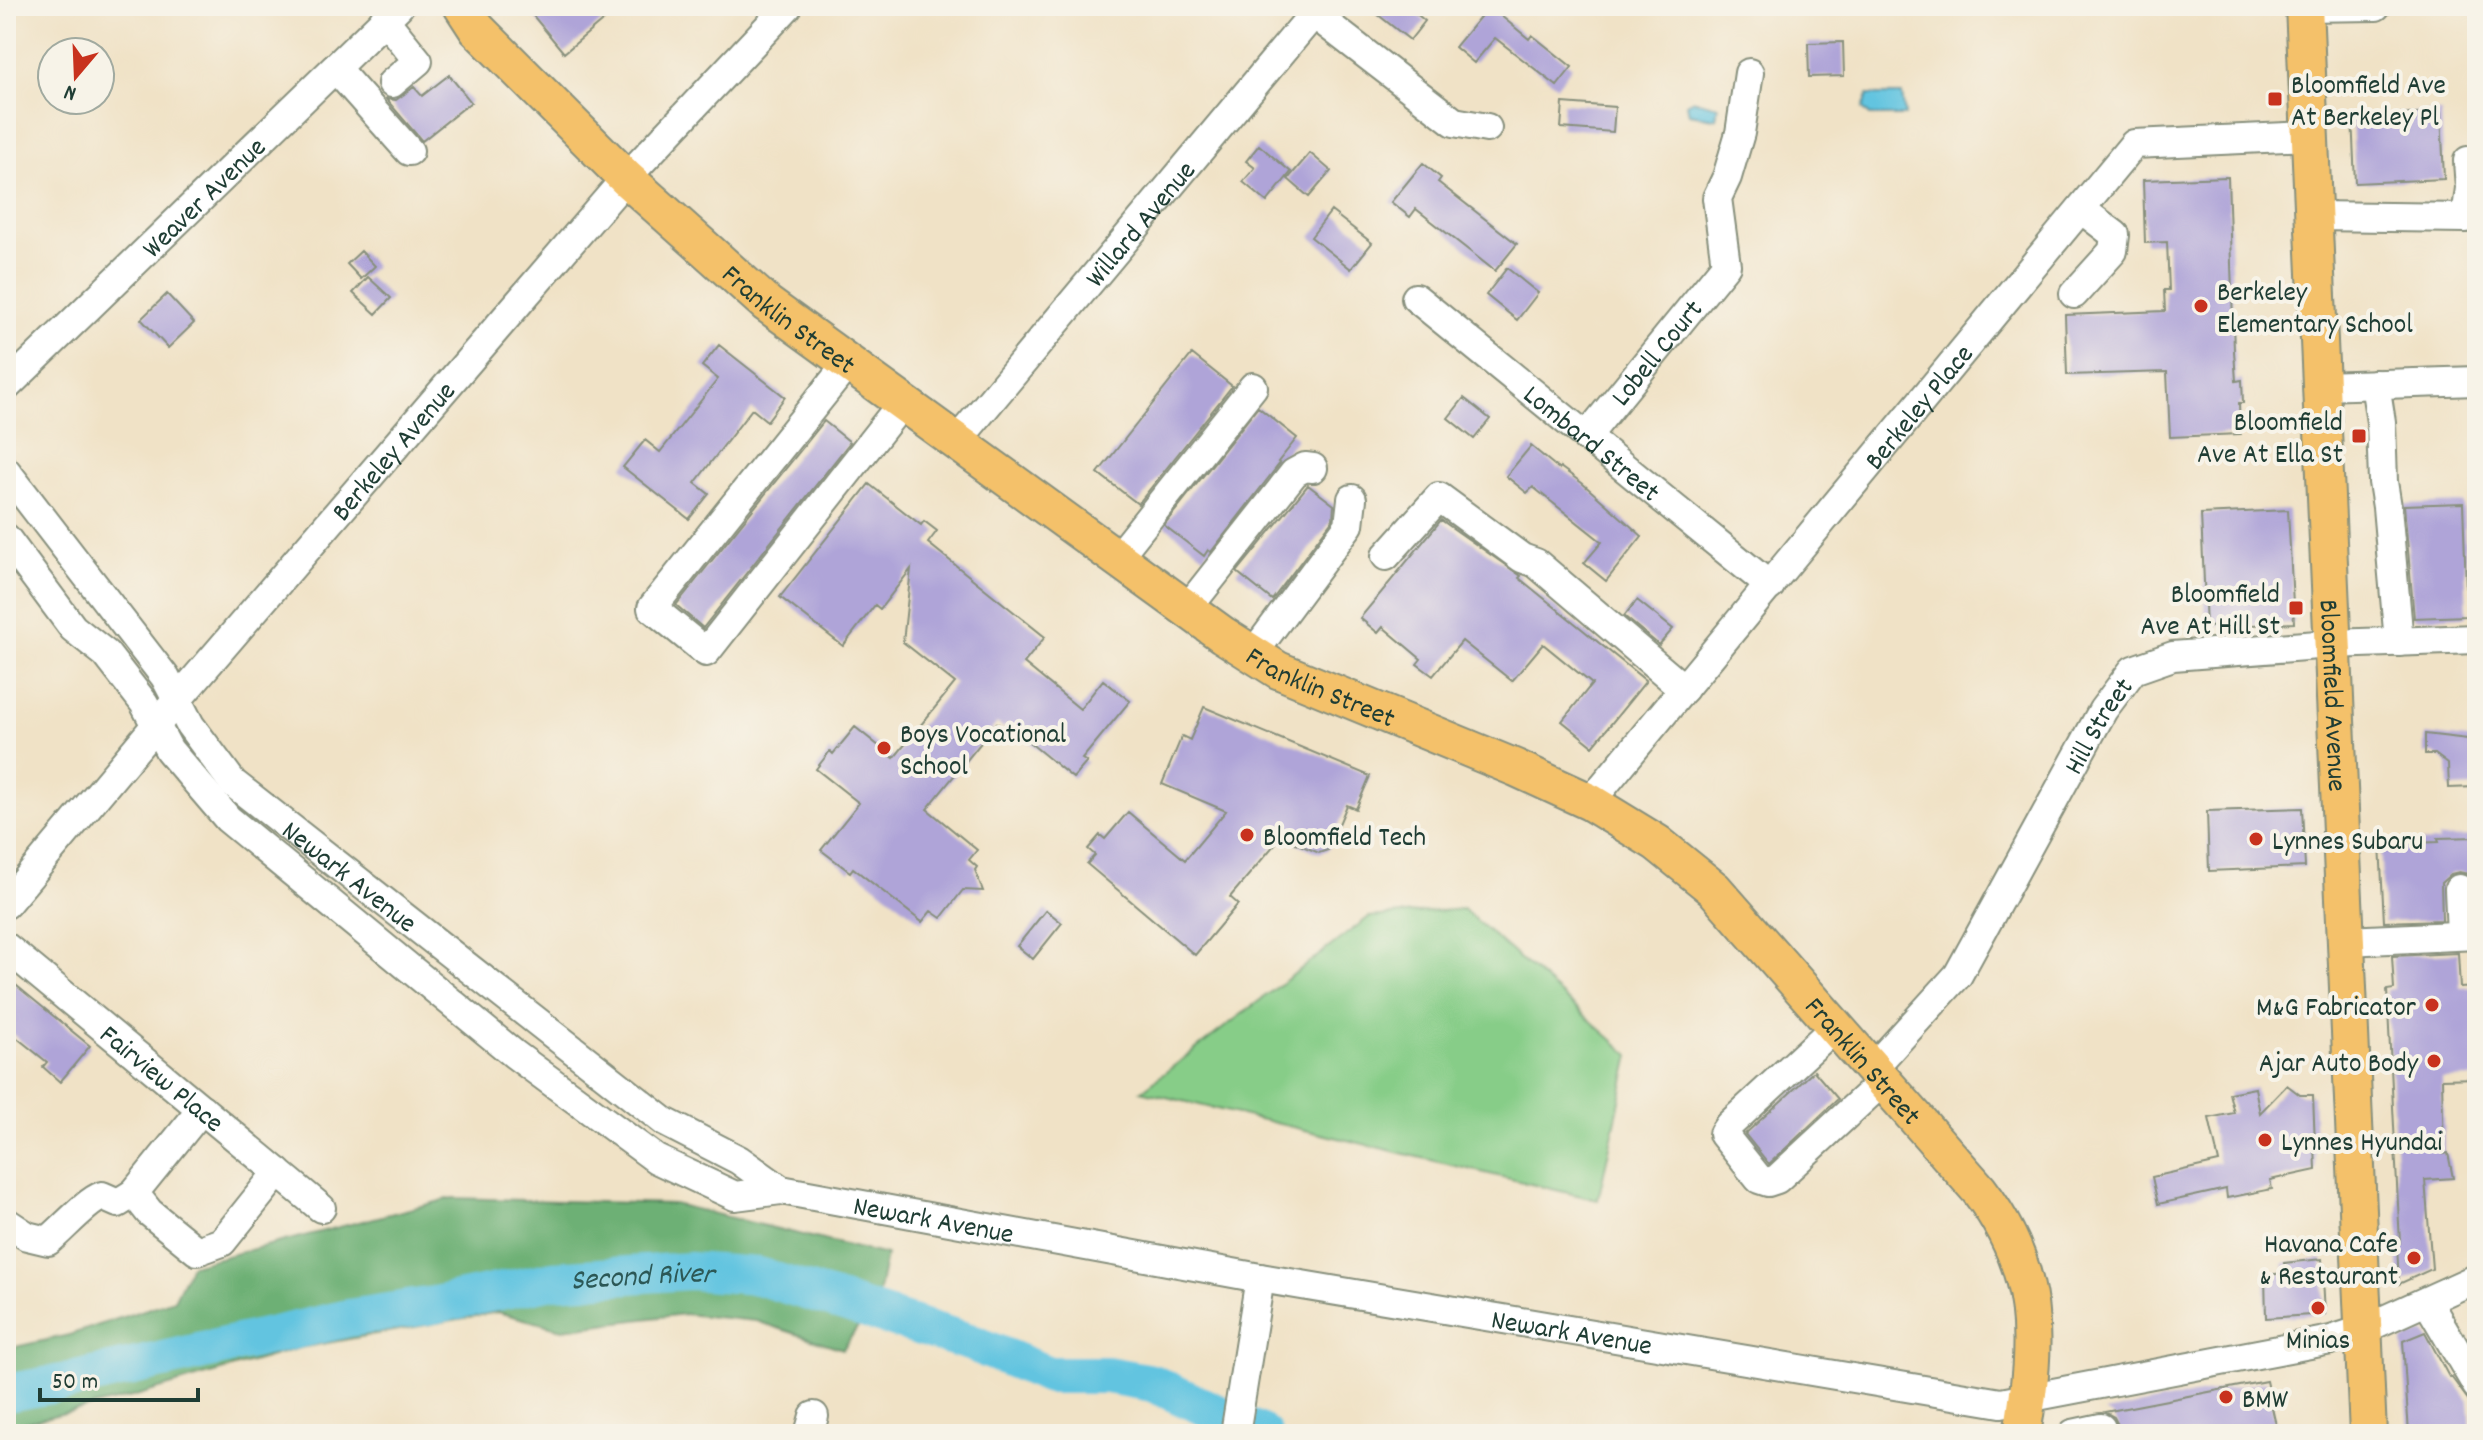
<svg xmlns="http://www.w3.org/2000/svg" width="2483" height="1440" font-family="Dekko,sans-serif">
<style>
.green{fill:#87cd88;stroke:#53855e;stroke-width:2}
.forest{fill:#6db074;stroke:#467654;stroke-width:2}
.water{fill:#62c4e0;stroke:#40808a;stroke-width:2}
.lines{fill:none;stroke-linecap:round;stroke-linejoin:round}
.river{stroke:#62c4e0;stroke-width:38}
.building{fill:#afa4d8}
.minor-casing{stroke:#88907d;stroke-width:32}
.major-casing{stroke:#88907d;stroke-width:40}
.minor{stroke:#fff;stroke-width:28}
.major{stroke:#f4c16a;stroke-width:36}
.poi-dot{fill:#c8321e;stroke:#f7f3e8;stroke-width:3}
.labels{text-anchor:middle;stroke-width:8;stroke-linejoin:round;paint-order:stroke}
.poi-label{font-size:28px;fill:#1f3d34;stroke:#f7f3e8;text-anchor:start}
.street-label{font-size:28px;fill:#1f3d34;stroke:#f7f3e8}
.water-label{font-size:30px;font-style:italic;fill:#2c5856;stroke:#f7f3e8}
</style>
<rect width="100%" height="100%" fill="#f7f3e8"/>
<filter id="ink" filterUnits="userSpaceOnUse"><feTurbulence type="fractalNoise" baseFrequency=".0125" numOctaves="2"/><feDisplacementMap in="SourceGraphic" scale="16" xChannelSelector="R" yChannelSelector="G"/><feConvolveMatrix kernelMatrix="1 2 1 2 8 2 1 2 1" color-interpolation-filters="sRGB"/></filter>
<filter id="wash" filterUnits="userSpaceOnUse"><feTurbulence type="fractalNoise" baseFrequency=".006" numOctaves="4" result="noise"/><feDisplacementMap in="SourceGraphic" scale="32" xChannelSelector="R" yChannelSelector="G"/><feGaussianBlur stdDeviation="1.8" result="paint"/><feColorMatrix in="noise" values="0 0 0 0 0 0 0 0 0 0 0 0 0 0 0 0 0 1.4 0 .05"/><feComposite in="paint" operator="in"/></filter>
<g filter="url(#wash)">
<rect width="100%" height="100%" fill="#f0e2c6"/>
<path class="green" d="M 1463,909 L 1630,1055 L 1598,1200 L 1141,1091 L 1369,917 Z"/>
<path class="forest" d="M 452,1198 L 674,1204 L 886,1255 L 878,1296 L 843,1349 L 756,1321 L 684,1314 L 562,1329 L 497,1312 L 299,1348 L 132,1397 L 6,1427 L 6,1349 L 69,1335 L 174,1300 L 191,1265 Z"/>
<path class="water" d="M 1868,95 L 1902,95 L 1905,116 L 1870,116 L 1863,109 Z
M 1694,100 L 1718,106 L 1716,118 L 1689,114 L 1687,104 Z"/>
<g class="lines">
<path class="river" id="s1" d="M 6,1393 L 62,1383 L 349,1318 L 434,1305 L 553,1280 L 690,1271 L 758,1276 L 969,1342 L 1049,1375 L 1107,1375 L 1152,1383 L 1263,1434"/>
</g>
<g id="blocks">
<path class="building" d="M 525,6 L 620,6 L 564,53 Z
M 1367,6 L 1407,6 L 1425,21 L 1410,40 Z
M 1489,6 L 1529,39 L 1532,35 L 1572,67 L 1557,86 L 1495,38 L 1474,63 L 1455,47 Z
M 1843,42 L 1844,76 L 1809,77 L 1808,43 Z
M 449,75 L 471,102 L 422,141 L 386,99 L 396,100 L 414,87 L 422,96 Z
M 1563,103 L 1615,107 L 1613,132 L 1561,128 Z
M 2441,112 L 2444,179 L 2355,183 L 2352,116 Z
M 1259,145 L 1291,172 L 1267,202 L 1243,182 L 1255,168 L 1246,161 Z
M 1310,153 L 1331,171 L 1309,197 L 1288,179 Z
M 1423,163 L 1441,178 L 1438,182 L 1517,244 L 1495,271 L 1416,209 L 1410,217 L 1391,202 Z
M 2228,177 L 2234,351 L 2236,381 L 2242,380 L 2243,403 L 2239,403 L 2240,434 L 2170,437 L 2167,372 L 2067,375 L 2065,315 L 2165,311 L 2164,290 L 2169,290 L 2167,242 L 2145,243 L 2143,180 Z
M 1331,211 L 1372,243 L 1351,269 L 1311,237 Z
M 361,251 L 375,266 L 361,279 L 347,264 Z
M 1507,268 L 1538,293 L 1517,320 L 1486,295 Z
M 368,277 L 391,298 L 376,314 L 353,293 Z
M 167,294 L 194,323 L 168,348 L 141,319 Z
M 719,345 L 785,397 L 767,421 L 752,409 L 695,483 L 709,494 L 689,519 L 623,467 L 645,440 L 660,452 L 718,379 L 702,366 Z
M 1192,354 L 1232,386 L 1138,504 L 1098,473 Z
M 1464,398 L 1490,419 L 1474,439 L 1448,418 Z
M 1258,407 L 1297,438 L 1278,462 L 1280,463 L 1211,552 L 1208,550 L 1204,556 L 1164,525 Z
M 824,421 L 850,442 L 703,628 L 676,605 Z
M 1531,446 L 1559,469 L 1560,467 L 1582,483 L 1642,536 L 1606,581 L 1584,563 L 1602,542 L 1533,487 L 1527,493 L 1506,476 Z
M 869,484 L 921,525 L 924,521 L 937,531 L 928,543 L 1045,637 L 1024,663 L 1080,709 L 1103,680 L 1130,701 L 1082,759 L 1087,762 L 1073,778 L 1007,724 L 1003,728 L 997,723 L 927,809 L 977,850 L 969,860 L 977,867 L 975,870 L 983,891 L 963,890 L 941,918 L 931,911 L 922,922 L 853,868 L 850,872 L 821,850 L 859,803 L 816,769 L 830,751 L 833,754 L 855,727 L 894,758 L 955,683 L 903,642 L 911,569 L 880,609 L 875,605 L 843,646 L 780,597 Z
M 1308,485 L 1334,505 L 1333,519 L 1272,600 L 1237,572 Z
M 2463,503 L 2467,616 L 2414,618 L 2404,505 Z
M 2288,510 L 2294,623 L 2206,627 L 2201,514 Z
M 1441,520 L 1521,576 L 1519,578 L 1646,681 L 1593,746 L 1562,721 L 1592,684 L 1543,644 L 1512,681 L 1462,641 L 1433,676 L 1417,664 L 1421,659 L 1383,627 L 1378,633 L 1360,618 Z
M 1637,600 L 1673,629 L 1659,645 L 1624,616 Z
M 1204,707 L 1370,776 L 1356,809 L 1347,805 L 1328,850 L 1319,853 L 1281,837 L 1230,897 L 1238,904 L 1195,955 L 1087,864 L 1095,855 L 1088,849 L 1100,835 L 1105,839 L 1128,812 L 1185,860 L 1226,811 L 1162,784 L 1182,736 L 1190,740 Z
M 2425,734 L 2476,740 L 2476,787 L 2449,788 L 2448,764 L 2435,754 L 2425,754 Z
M 2302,808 L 2305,867 L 2209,871 L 2207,811 Z
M 2477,837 L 2477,882 L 2468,874 L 2459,872 L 2451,874 L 2441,883 L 2442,920 L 2384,922 L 2380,844 L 2439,842 L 2438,838 Z
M 1046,910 L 1062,923 L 1033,959 L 1017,946 Z
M 2458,953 L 2460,988 L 2477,987 L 2477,1078 L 2442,1079 L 2444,1154 L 2448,1153 L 2453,1178 L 2425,1180 L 2432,1269 L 2399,1284 L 2397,1244 L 2400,1243 L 2387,990 L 2394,989 L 2392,956 Z
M 6,977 L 90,1046 L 60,1082 L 43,1067 L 47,1062 L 6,1029 Z
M 1814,1071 L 1838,1099 L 1769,1164 L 1745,1134 Z
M 2287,1085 L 2300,1095 L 2313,1095 L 2316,1170 L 2270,1180 L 2272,1189 L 2227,1198 L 2226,1189 L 2158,1204 L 2152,1177 L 2219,1162 L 2209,1118 L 2234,1113 L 2229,1093 L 2255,1088 L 2260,1113 Z
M 2322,1259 L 2325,1314 L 2266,1318 L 2265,1275 L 2286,1273 L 2284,1263 Z
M 2425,1332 L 2449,1377 L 2452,1378 L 2469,1401 L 2471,1434 L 2409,1434 L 2403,1341 Z
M 2266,1381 L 2278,1434 L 2117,1434 L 2118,1425 L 2114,1417 L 2105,1412 Z"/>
</g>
</g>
<g filter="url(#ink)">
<use href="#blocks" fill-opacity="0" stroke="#88907d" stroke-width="2"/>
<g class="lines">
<g class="minor-casing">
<g id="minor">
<path d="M 2304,7 L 2376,6"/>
<path d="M 1314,14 L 1454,122 L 1487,128"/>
<path d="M 384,19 L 418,61 L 392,83"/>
<path d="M 336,69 L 409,151"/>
<path d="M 2313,216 L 2466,218 L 2470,188 L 2468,161"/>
<path d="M 2074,294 L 2113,251 L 2115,235 L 2081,209"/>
<path id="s2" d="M 1416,298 L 1770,586"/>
<path d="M 849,362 L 652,608 L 706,652 L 903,402"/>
<path d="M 2375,384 L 2381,422 L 2383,482 L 2387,507 L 2399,642"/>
<path d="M 2321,386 L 2477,381"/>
<path id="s3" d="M 6,387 L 399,6"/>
<path id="s4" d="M 1586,437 L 1726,265 L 1717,198 L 1727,177 L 1740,133 L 1749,73"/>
<path id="s5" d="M 957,441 L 1320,6"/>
<path id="s6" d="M 6,471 L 165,677 L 190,725 L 233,783 L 665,1122 L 739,1160 L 781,1190"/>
<path id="s7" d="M 6,538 L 73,628 L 106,654 L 144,703 L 169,750 L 228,819 L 514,1054 L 656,1159 L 735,1196 L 781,1190 L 1260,1278 L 2001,1403 L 2331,1340 L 2362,1330 L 2477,1278"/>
<path d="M 1386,556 L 1439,497 L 1522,558 L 1536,563 L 1684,689"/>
<path d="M 1116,559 L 1253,387"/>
<path d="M 1187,609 L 1294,473 L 1305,467 L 1313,468"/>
<path d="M 1253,654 L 1349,525 L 1352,499"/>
<path id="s8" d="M 1590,802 L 2134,144 L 2310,136"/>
<path d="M 2459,889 L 2461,935"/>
<path id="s9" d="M 6,904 L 177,700 L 626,178 L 788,6"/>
<path d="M 2346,941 L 2477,935"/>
<path id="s10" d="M 6,947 L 321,1208"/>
<path d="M 1836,1026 L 1729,1125 L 1723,1134 L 1759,1179 L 1768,1182 L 1777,1179 L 1884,1080"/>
<path id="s11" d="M 1873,1068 L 1958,975 L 2103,710 L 2133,670 L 2173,656 L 2331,644 L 2477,639"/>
<path d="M 202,1109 L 134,1193 L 149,1212 L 197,1251 L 222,1242 L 278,1172"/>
<path d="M 6,1222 L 27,1236 L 48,1241 C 63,1229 87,1201 102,1196 L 118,1203 L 134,1193"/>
<path d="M 2427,1301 L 2477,1386"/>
<path d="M 809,1434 L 814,1416"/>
<path d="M 1235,1434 L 1260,1278"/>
<path d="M 2073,1434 L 2101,1428"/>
</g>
</g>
<g class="major-casing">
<g id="major">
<path id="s12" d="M 462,6 L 477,29 L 626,178 L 767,304 L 1223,635 L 1278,670 L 1516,768 L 1590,802 L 1657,843 L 1714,889 L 1979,1190 C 2040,1270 2038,1339 2022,1434"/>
<path id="s13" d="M 2304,6 L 2368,1434"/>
</g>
</g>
<use href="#minor" class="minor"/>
<use href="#major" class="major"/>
</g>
</g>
<g class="poi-dot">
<rect x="2267" y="91" width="16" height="16" rx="4"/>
<circle cx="2201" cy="306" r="8"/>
<rect x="2351" y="428" width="16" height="16" rx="4"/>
<rect x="2288" y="600" width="16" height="16" rx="4"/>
<circle cx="884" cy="748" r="8"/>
<circle cx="1247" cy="835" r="8"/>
<circle cx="2256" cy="839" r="8"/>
<circle cx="2432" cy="1005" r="8"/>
<circle cx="2434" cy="1061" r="8"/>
<circle cx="2265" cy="1140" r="8"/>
<circle cx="2414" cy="1258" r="8"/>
<circle cx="2318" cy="1308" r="8"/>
<circle cx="2226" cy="1397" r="8"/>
</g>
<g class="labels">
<g class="poi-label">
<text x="2291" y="93">Bloomfield Ave<tspan x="2291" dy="32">At Berkeley Pl</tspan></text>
<text x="2217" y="300">Berkeley<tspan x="2217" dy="32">Elementary School</tspan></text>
<text x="2343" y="430" text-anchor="end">Bloomfield<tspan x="2343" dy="32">Ave At Ella St</tspan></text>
<text x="2280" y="602" text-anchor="end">Bloomfield<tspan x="2280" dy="32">Ave At Hill St</tspan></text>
<text x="900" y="742">Boys Vocational<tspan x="900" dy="32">School</tspan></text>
<text x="1263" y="845">Bloomfield Tech</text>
<text x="2272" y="849">Lynnes Subaru</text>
<text x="2416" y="1015" text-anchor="end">M&amp;G Fabricator</text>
<text x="2418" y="1071" text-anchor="end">Ajar Auto Body</text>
<text x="2281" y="1150">Lynnes Hyundai</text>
<text x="2398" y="1252" text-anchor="end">Havana Cafe<tspan x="2398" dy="32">&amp; Restaurant</tspan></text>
<text x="2318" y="1348" text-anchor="middle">Minias</text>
<text x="2242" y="1407">BMW</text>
</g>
<g class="street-label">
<text dy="10" stroke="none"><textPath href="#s3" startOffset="274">Weaver Avenue</textPath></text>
<text dy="10" stroke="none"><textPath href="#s5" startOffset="284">Willard Avenue</textPath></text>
<text dy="10" stroke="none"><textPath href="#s12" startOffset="454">Franklin Street</textPath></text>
<text dy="10" stroke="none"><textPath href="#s4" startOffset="110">Lobell Court</textPath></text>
<text dy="10" stroke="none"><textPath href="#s8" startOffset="514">Berkeley Place</textPath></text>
<text dy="10" stroke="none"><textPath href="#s2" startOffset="228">Lombard Street</textPath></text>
<text dy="10" stroke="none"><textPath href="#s9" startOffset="596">Berkeley Avenue</textPath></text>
<text dy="10" stroke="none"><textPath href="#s12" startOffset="1102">Franklin Street</textPath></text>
<text dy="10" stroke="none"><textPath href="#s13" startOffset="690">Bloomfield Avenue</textPath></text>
<text dy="10" stroke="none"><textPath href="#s11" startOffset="412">Hill Street</textPath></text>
<text dy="10" stroke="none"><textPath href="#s6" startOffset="536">Newark Avenue</textPath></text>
<text dy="10" stroke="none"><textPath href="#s12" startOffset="1774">Franklin Street</textPath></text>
<text dy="10" stroke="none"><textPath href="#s10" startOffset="204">Fairview Place</textPath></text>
<text dy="10" stroke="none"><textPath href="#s7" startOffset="1196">Newark Avenue</textPath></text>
<text dy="10" stroke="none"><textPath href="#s7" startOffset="1844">Newark Avenue</textPath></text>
</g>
<g class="water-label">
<text dy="10" stroke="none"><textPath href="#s1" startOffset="648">Second River</textPath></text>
</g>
</g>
<rect width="2483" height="1440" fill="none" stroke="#f7f3e8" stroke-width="32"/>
<g transform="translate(76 76) rotate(199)"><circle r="38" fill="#f7f3e8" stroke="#a1aaa0" stroke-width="2"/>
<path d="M0-6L14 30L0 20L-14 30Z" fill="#c8321e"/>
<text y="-12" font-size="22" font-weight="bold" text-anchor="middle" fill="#1f3d34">N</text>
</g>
<path d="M40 1388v12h158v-12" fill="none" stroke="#1f3d34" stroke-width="4"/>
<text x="52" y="1388" font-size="24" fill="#1f3d34" stroke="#f7f3e8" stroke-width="6" paint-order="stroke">50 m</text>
</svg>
